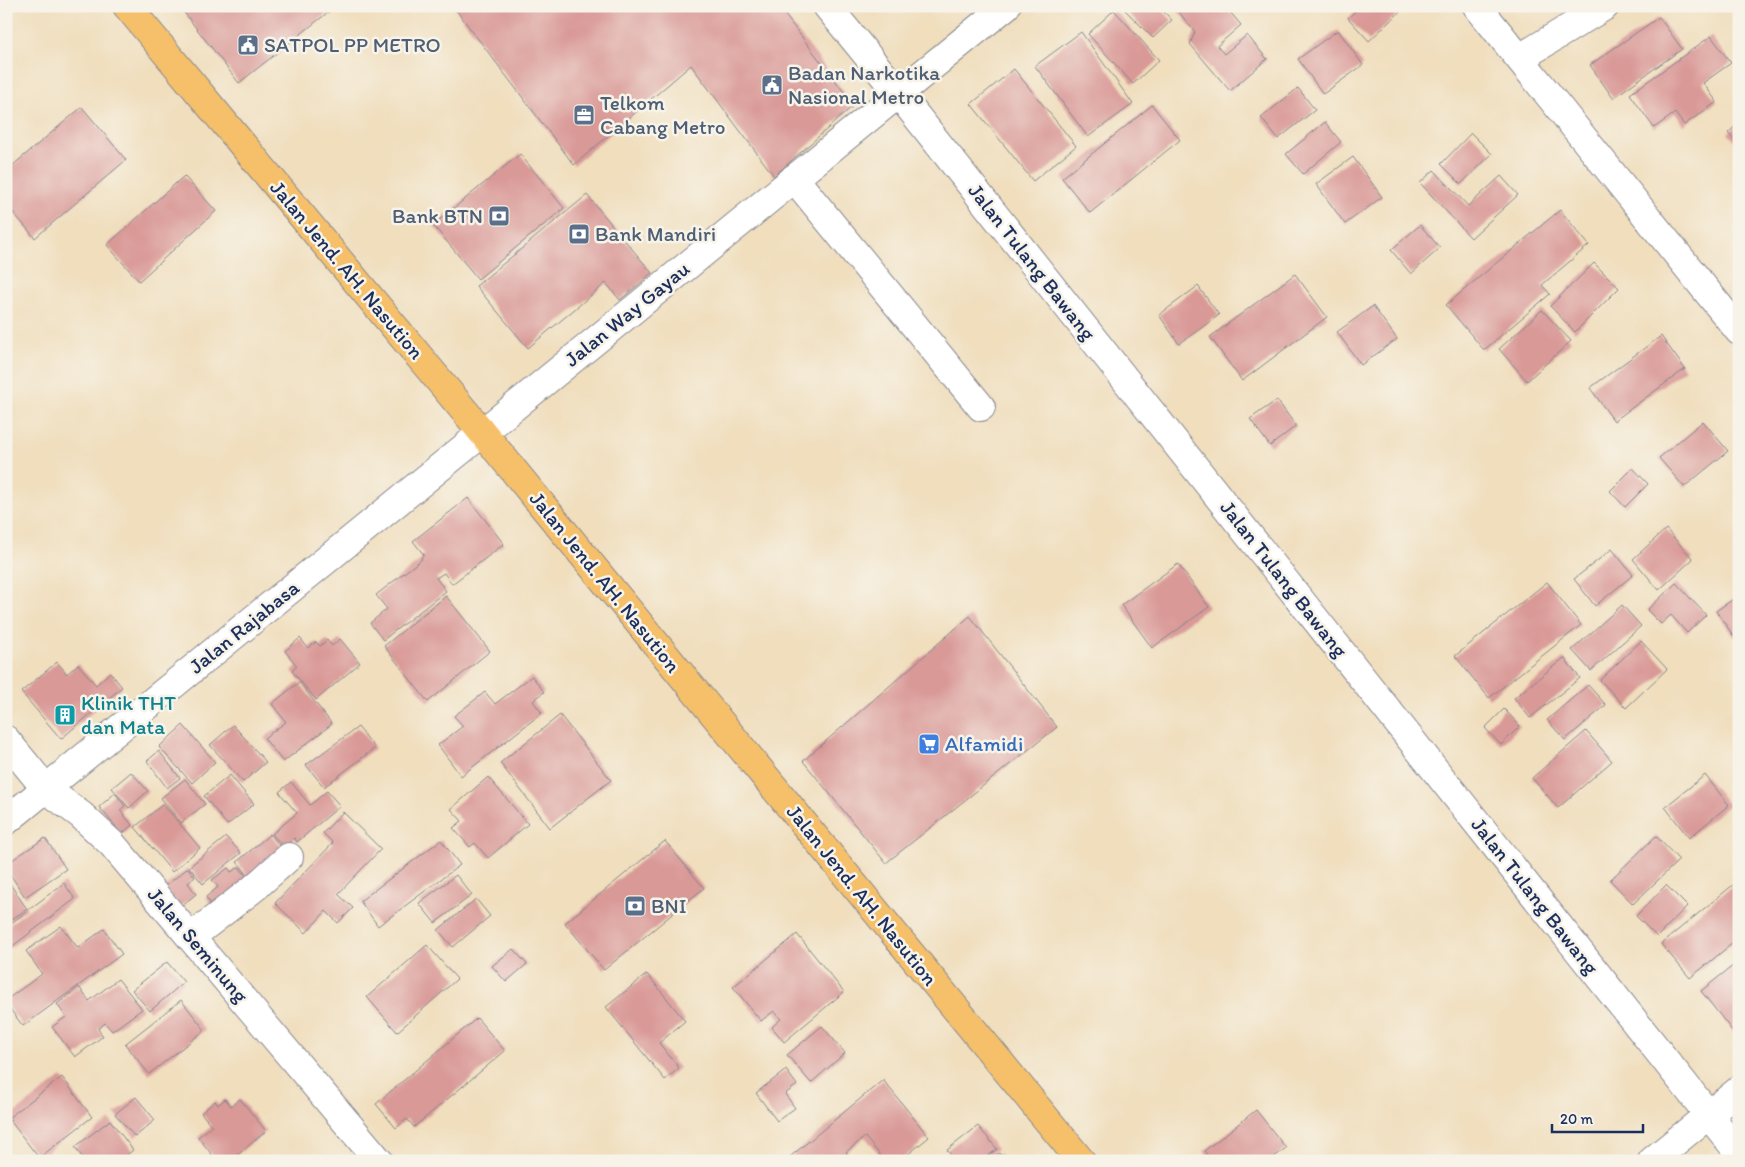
<svg xmlns="http://www.w3.org/2000/svg" width="1745" height="1167" font-family="Itim,sans-serif">
<style>
.building{fill:#d99997}
.lines{fill:none;stroke-linecap:round;stroke-linejoin:round}
.street-casing{stroke:#86868e;stroke-width:30}
.highway-casing{stroke:#86868e;stroke-width:30}
.street{stroke:#fff;stroke-width:28}
.highway{stroke:#f6c06b;stroke-width:28}
.labels{text-anchor:middle;stroke-width:5;stroke-linejoin:round;paint-order:stroke}
.service-label{font-size:21px;fill:#4e5e75;stroke:#f7f3e8;text-anchor:start}
.street-label{font-size:21px;fill:#1b2f5e;stroke:#f7f3e8}
.culture-label{font-size:21px;fill:#0d838f;stroke:#f7f3e8;text-anchor:start}
.shop-label{font-size:21px;fill:#366cbe;stroke:#f7f3e8;text-anchor:start}
</style>
<rect width="100%" height="100%" fill="#f7f3e8"/>
<filter id="ink" filterUnits="userSpaceOnUse"><feTurbulence type="fractalNoise" baseFrequency=".02" numOctaves="2"/><feDisplacementMap in="SourceGraphic" scale="10" xChannelSelector="R" yChannelSelector="G"/><feConvolveMatrix kernelMatrix="1 2 1 2 8 2 1 2 1" color-interpolation-filters="sRGB"/></filter>
<filter id="wash" filterUnits="userSpaceOnUse"><feTurbulence type="fractalNoise" baseFrequency=".0096" numOctaves="4" result="noise"/><feDisplacementMap in="SourceGraphic" scale="20" xChannelSelector="R" yChannelSelector="G"/><feGaussianBlur stdDeviation="1.12" result="paint"/><feColorMatrix in="noise" values="0 0 0 0 0 0 0 0 0 0 0 0 0 0 0 0 0 1.4 0 .05"/><feComposite in="paint" operator="in"/></filter>
<g filter="url(#wash)">
<rect width="100%" height="100%" fill="#f0debd"/>
<g id="blocks">
<path class="building" d="M 179,6 L 336,6 L 239,83 Z
M 453,6 L 778,6 L 854,105 L 774,176 L 691,65 L 574,165 Z
M 1121,6 L 1158,6 L 1172,20 L 1153,38 Z
M 1174,6 L 1225,6 L 1241,25 L 1217,46 L 1224,54 L 1247,35 L 1267,59 L 1230,91 L 1190,44 L 1195,32 Z
M 1361,6 L 1406,6 L 1369,41 L 1348,18 Z
M 1114,10 L 1159,60 L 1133,84 L 1088,34 Z
M 1659,17 L 1682,49 L 1613,98 L 1590,65 Z
M 1338,30 L 1363,65 L 1323,94 L 1298,59 Z
M 1081,32 L 1133,104 L 1088,137 L 1035,66 Z
M 1711,36 L 1731,63 L 1703,83 L 1717,102 L 1684,125 L 1675,113 L 1654,128 L 1630,94 Z
M 1014,69 L 1076,146 L 1033,181 L 971,104 Z
M 1298,88 L 1315,110 L 1278,139 L 1261,118 Z
M 1152,105 L 1180,140 L 1090,213 L 1062,178 Z
M 82,107 L 126,160 L 35,238 L 6,204 L 6,171 Z
M 1325,122 L 1341,142 L 1303,174 L 1286,154 Z
M 1739,123 L 1739,146 L 1728,133 Z
M 1471,133 L 1492,154 L 1461,184 L 1441,164 Z
M 520,154 L 564,208 L 478,279 L 433,225 Z
M 1353,157 L 1382,197 L 1345,224 L 1316,184 Z
M 1434,170 L 1468,206 L 1501,176 L 1518,195 L 1471,238 L 1420,183 Z
M 184,176 L 216,211 L 139,281 L 107,245 Z
M 587,195 L 652,273 L 620,300 L 606,283 L 528,348 L 476,286 Z
M 1560,210 L 1589,245 L 1542,285 L 1550,294 L 1484,350 L 1446,305 Z
M 1420,225 L 1440,248 L 1411,274 L 1391,250 Z
M 1594,263 L 1619,288 L 1575,332 L 1550,306 Z
M 1295,274 L 1327,317 L 1242,381 L 1210,337 Z
M 1198,286 L 1219,315 L 1179,344 L 1159,315 Z
M 1373,306 L 1397,339 L 1361,365 L 1337,332 Z
M 1542,310 L 1571,341 L 1527,381 L 1499,349 Z
M 1661,336 L 1685,369 L 1614,421 L 1590,388 Z
M 1277,400 L 1296,426 L 1270,446 L 1250,419 Z
M 1703,421 L 1728,451 L 1684,487 L 1659,458 Z
M 1633,468 L 1648,484 L 1625,507 L 1610,491 Z
M 468,498 L 504,544 L 452,584 L 444,573 L 436,578 L 446,591 L 383,640 L 370,623 L 387,609 L 376,595 L 422,559 L 421,557 L 424,555 L 413,541 Z
M 1666,529 L 1693,559 L 1659,590 L 1633,559 Z
M 1612,549 L 1633,575 L 1595,606 L 1574,579 Z
M 1178,564 L 1209,607 L 1152,648 L 1121,605 Z
M 1547,582 L 1581,625 L 1489,698 L 1455,656 Z
M 1676,583 L 1706,615 L 1687,633 L 1671,615 L 1661,624 L 1647,610 Z
M 1739,595 L 1739,636 L 1735,638 L 1716,611 Z
M 446,596 L 490,651 L 428,702 L 384,646 Z
M 1622,605 L 1641,626 L 1591,671 L 1572,650 Z
M 970,616 L 1057,727 L 886,863 L 803,761 Z
M 300,638 L 308,648 L 316,642 L 320,646 L 327,640 L 332,646 L 340,639 L 360,663 L 316,700 L 292,671 L 297,666 L 285,651 Z
M 1641,641 L 1667,669 L 1626,708 L 1600,680 Z
M 1564,658 L 1580,678 L 1530,718 L 1514,698 Z
M 57,662 L 67,674 L 78,664 L 96,685 L 110,672 L 122,687 L 61,739 L 21,692 Z
M 532,676 L 544,692 L 533,701 L 542,713 L 461,776 L 438,745 L 463,726 L 454,716 L 485,692 L 495,704 Z
M 299,682 L 332,724 L 283,762 L 264,738 L 286,722 L 272,704 Z
M 1588,685 L 1606,705 L 1565,740 L 1547,720 Z
M 1504,709 L 1520,726 L 1501,745 L 1485,728 Z
M 560,715 L 611,780 L 550,828 L 500,763 Z
M 183,725 L 215,762 L 192,783 L 159,747 Z
M 233,725 L 266,762 L 243,782 L 210,745 Z
M 358,727 L 375,748 L 324,787 L 306,765 Z
M 1586,731 L 1612,761 L 1558,808 L 1532,778 Z
M 159,751 L 180,778 L 167,788 L 147,761 Z
M 131,772 L 148,791 L 129,808 L 112,788 Z
M 230,775 L 254,804 L 227,825 L 204,796 Z
M 1705,775 L 1729,805 L 1689,838 L 1665,807 Z
M 488,777 L 528,824 L 488,858 L 475,843 L 470,847 L 453,828 L 462,821 L 451,809 Z
M 185,779 L 205,804 L 181,823 L 161,798 Z
M 291,782 L 310,805 L 327,791 L 340,806 L 297,842 L 294,838 L 284,847 L 272,834 L 297,813 L 279,792 Z
M 115,793 L 125,806 L 120,810 L 132,825 L 122,834 L 99,807 Z
M 163,804 L 200,848 L 172,872 L 135,827 Z
M 343,812 L 381,849 L 338,894 L 353,908 L 338,923 L 326,911 L 306,933 L 275,903 L 333,843 L 323,833 Z
M 270,834 L 283,849 L 250,878 L 237,862 Z
M 1656,836 L 1679,860 L 1633,904 L 1610,880 Z
M 226,837 L 241,853 L 203,884 L 189,867 Z
M 45,838 L 66,869 L 25,897 L 6,868 L 6,864 Z
M 441,840 L 460,865 L 378,926 L 360,901 Z
M 665,841 L 704,888 L 604,970 L 565,923 Z
M 239,867 L 249,880 L 213,908 L 206,897 L 218,887 L 212,880 L 228,868 L 231,872 Z
M 188,868 L 195,877 L 188,883 L 196,894 L 180,907 L 164,887 Z
M 456,875 L 472,895 L 435,923 L 419,903 Z
M 6,878 L 27,909 L 6,923 Z
M 1739,880 L 1739,938 L 1690,978 L 1661,944 Z
M 64,883 L 75,899 L 6,951 L 6,927 Z
M 1666,885 L 1687,906 L 1657,937 L 1636,916 Z
M 476,899 L 490,916 L 453,947 L 438,930 Z
M 61,926 L 78,948 L 104,929 L 122,954 L 23,1026 L 6,1004 L 6,1000 L 42,974 L 26,951 Z
M 797,934 L 844,992 L 784,1042 L 772,1027 L 781,1019 L 774,1011 L 761,1021 L 733,987 Z
M 427,945 L 457,979 L 397,1032 L 367,997 Z
M 513,949 L 527,964 L 506,982 L 492,966 Z
M 1739,961 L 1739,1030 L 1734,1033 L 1701,991 Z
M 167,962 L 184,982 L 150,1011 L 132,990 Z
M 647,974 L 685,1021 L 659,1043 L 679,1068 L 665,1080 L 606,1007 Z
M 118,979 L 142,1009 L 112,1031 L 105,1023 L 98,1029 L 103,1036 L 75,1057 L 52,1027 L 66,1017 L 57,1004 L 79,987 L 89,1001 Z
M 181,1000 L 205,1030 L 149,1074 L 125,1044 Z
M 477,1018 L 505,1051 L 414,1127 L 407,1119 L 396,1128 L 376,1104 Z
M 822,1026 L 845,1053 L 811,1083 L 787,1055 Z
M 786,1070 L 797,1085 L 785,1094 L 795,1108 L 777,1121 L 756,1093 Z
M 62,1077 L 92,1117 L 39,1158 L 8,1118 Z
M 883,1080 L 929,1137 L 900,1161 L 885,1161 L 865,1137 L 846,1152 L 854,1161 L 785,1161 Z
M 136,1097 L 155,1120 L 135,1137 L 115,1114 Z
M 225,1099 L 231,1106 L 240,1099 L 266,1131 L 230,1161 L 217,1161 L 198,1137 L 212,1126 L 201,1113 L 215,1101 L 218,1105 Z
M 1256,1110 L 1286,1148 L 1269,1161 L 1212,1161 L 1204,1151 Z
M 110,1120 L 133,1150 L 119,1161 L 85,1161 L 75,1147 Z
M 978,1126 L 997,1149 L 982,1161 L 956,1161 L 947,1150 Z
M 999,1153 L 1006,1161 L 989,1161 Z"/>
</g>
</g>
<g filter="url(#ink)">
<use href="#blocks" fill-opacity="0" stroke="#86868e" stroke-width="1"/>
<g class="lines">
<g class="street-casing">
<path id="street" d="M 827,6 L 898,93 L 1739,1153
M 1477,6 L 1739,331
M 1520,58 L 1605,6
M 794,178 L 981,407
M 6,740 L 46,789 L 81,815 L 112,844 L 379,1161
M 6,821 L 1006,6
M 191,937 L 254,888 L 289,857
M 1652,1161 L 1739,1090"/>
</g>
<g class="highway-casing">
<path id="highway" d="M 127,6 L 482,432 L 1081,1161"/>
</g>
<use href="#street" class="street"/>
<use href="#highway" class="highway"/>
</g>
</g>
<defs>
<g id="civic-square" transform="scale(1.125)"><rect x="-9" y="-9" width="18" height="18" rx="4" fill="#5c6f8a" stroke="#f7f3e8"/><path d="M-.6-6.5H3V-4.5H.6V-3L4-1V1h2V6H-6V1h2V-1L-.6-3ZM-1.2 2.5V6h2.4V2.5Z" fill="#fff"/></g>
<g id="office-square" transform="scale(1.125)"><rect x="-9" y="-9" width="18" height="18" rx="4" fill="#5c6f8a" stroke="#f7f3e8"/><path d="M-6-3h4V-5.5h4V-3h4V5H-6ZM-1-4.5V-3h2v-1.5ZM-6 0V1H6V0Z" fill="#fff"/></g>
<g id="bank-square" transform="scale(1.125)"><rect x="-9" y="-9" width="18" height="18" rx="4" fill="#5c6f8a" stroke="#f7f3e8"/><path d="M-6-4H6V4H-6ZM0-2.3a2.3 2.3 0 1 0 0 4.6a2.3 2.3 0 1 0 0-4.6Z" fill="#fff"/></g>
<g id="building-square" transform="scale(1.125)"><rect x="-9" y="-9" width="18" height="18" rx="4" fill="#0f9aa8" stroke="#f7f3e8"/><path d="M-4-6H4V6H1V3H-1V6H-4ZM-2.5-4.3h1.7v1.8h-1.7ZM.8-4.3h1.7v1.8H.8ZM-2.5-1h1.7V.8h-1.7ZM.8-1h1.7V.8H.8Z" fill="#fff"/></g>
<g id="supermarket-square" transform="scale(1.125)"><rect x="-9" y="-9" width="18" height="18" rx="4" fill="#3f7fe0" stroke="#f7f3e8"/><path d="M-6-5.5h2.5l.6 2H6L4.5 2H-2.5L-4.4-4H-6ZM-1.5 3.2a1.3 1.3 0 1 0 .1 0ZM3 3.2a1.3 1.3 0 1 0 .1 0Z" fill="#fff"/></g>
</defs>
<g fill-rule="evenodd">
<use href="#civic-square" x="248" y="45"/>
<use href="#civic-square" x="772" y="85"/>
<use href="#office-square" x="584" y="115"/>
<use href="#bank-square" x="499" y="216"/>
<use href="#bank-square" x="579" y="234"/>
<use href="#building-square" x="65" y="715"/>
<use href="#supermarket-square" x="929" y="744"/>
<use href="#bank-square" x="635" y="906"/>
</g>
<g class="labels">
<g class="service-label">
<text x="264" y="52">SATPOL PP METRO</text>
<text x="788" y="80">Badan Narkotika<tspan x="788" dy="24">Nasional Metro</tspan></text>
<text x="600" y="110">Telkom<tspan x="600" dy="24">Cabang Metro</tspan></text>
<text x="483" y="223" text-anchor="end">Bank BTN</text>
<text x="595" y="241">Bank Mandiri</text>
<text x="651" y="913">BNI</text>
</g>
<g class="street-label">
<text transform="translate(1032 262) rotate(52)" y="7">Jalan Tulang Bawang</text>
<text transform="translate(347 270) rotate(50)" y="7">Jalan Jend. AH. Nasution</text>
<text transform="translate(627 314) rotate(-39)" y="7">Jalan Way Gayau</text>
<text transform="translate(1284 579) rotate(52)" y="7">Jalan Tulang Bawang</text>
<text transform="translate(605 582) rotate(51)" y="7">Jalan Jend. AH. Nasution</text>
<text transform="translate(244 627) rotate(-39)" y="7">Jalan Rajabasa</text>
<text transform="translate(862 895) rotate(51)" y="7">Jalan Jend. AH. Nasution</text>
<text transform="translate(1535 896) rotate(52)" y="7">Jalan Tulang Bawang</text>
<text transform="translate(198 945) rotate(50)" y="7">Jalan Seminung</text>
</g>
<g class="culture-label">
<text x="81" y="710">Klinik THT<tspan x="81" dy="24">dan Mata</tspan></text>
</g>
<g class="shop-label">
<text x="945" y="751">Alfamidi</text>
</g>
</g>
<rect width="1745" height="1167" fill="none" stroke="#f7f3e8" stroke-width="25"/>
<path d="M1552 1124v8h91v-8" fill="none" stroke="#1b2f5e" stroke-width="2.5"/>
<text x="1560" y="1124" font-size="15" fill="#1b2f5e" stroke="#f7f3e8" stroke-width="4" paint-order="stroke">20 m</text>
</svg>
